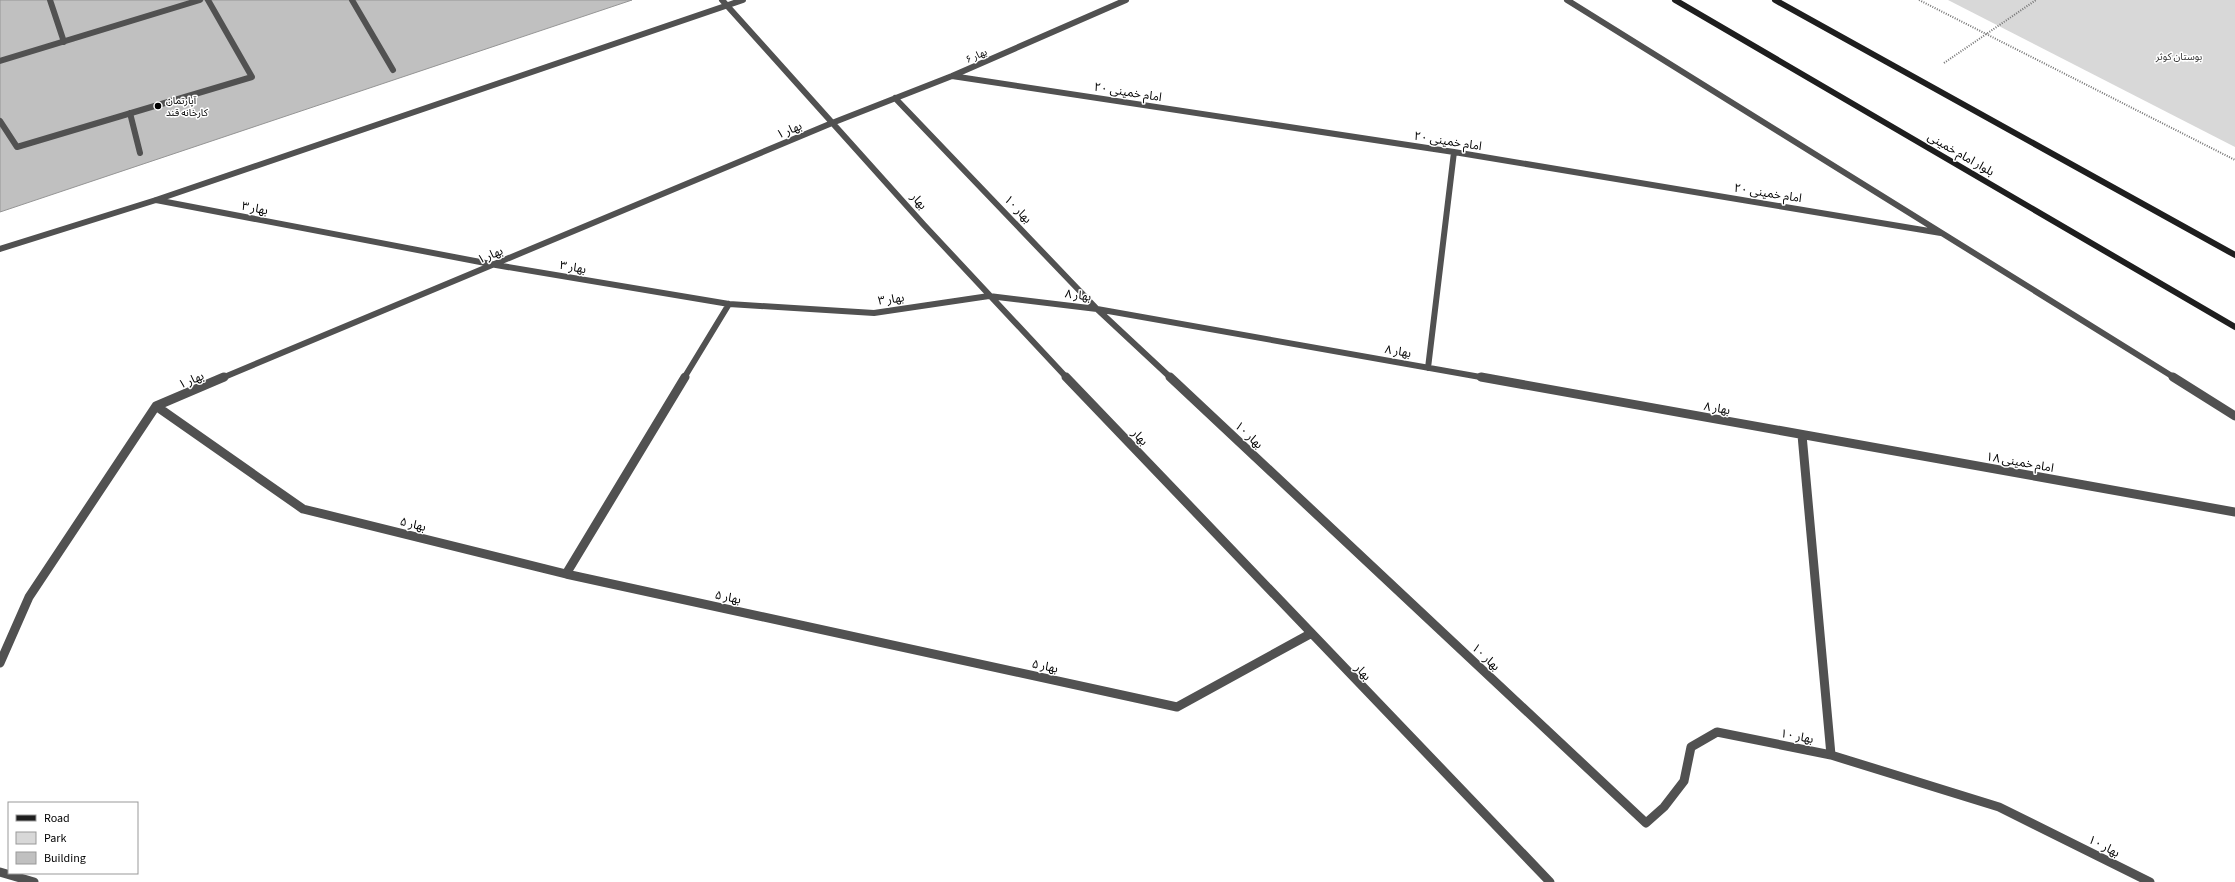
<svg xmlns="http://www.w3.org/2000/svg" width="2235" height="882" font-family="'Source Sans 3','Noto Sans Arabic',sans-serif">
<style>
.green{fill:#d8d8d8}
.building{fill:#c0c0c0;stroke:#959595}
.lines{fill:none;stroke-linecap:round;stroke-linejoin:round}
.path{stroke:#737373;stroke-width:2;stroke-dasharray:1 1.5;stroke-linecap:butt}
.minor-far1{stroke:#515151;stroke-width:6}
.minor{stroke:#515151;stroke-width:9}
.secondary{stroke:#1e1e1e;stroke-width:6}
.poi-dot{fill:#000;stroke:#fff;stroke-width:1.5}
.labels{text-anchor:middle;stroke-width:3;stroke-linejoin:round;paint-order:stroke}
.far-street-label{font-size:10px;fill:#000;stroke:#fff}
.far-park-label{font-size:10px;fill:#2f2f2f;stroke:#fff}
.far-poi-label{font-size:10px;fill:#000;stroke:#fff;text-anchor:start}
.street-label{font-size:12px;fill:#000;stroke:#fff}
</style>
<rect width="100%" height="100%" fill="#fff"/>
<path class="green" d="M 1948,0 L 2235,0 L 2235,147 Z"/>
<path class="building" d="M 0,0 L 632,0 L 0,212 Z"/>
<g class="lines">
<path class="path" d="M 1919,0 L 2235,160
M 1944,63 L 2036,0"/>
<path class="minor-far1" d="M 50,0 L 64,42
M 352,0 L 393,70
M 722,0 L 924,225 L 1067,378
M 1567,0 L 2175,378
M 0,61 L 200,0
M 952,76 L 1454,152 L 1941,233
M 895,98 L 1097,309 L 1171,378
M 130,113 L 140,153
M 0,121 L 17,147 L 252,77 L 208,0
M 156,200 L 496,265 L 729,304 L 874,313 L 989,296 L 1097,309 L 1486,378
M 0,249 L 156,200 L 743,0
M 1428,368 L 1454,152
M 222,378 L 832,123 L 952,76 L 1126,0
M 684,378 L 729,304"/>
<path class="minor" d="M 1066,377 L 1550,882
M 1170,377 L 1646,823 L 1664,807 L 1684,781 L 1691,747 L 1717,732 L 1831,755 L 1999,807 L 2150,882
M 1481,377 L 2235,512
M 2173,377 L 2235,416
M 156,406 L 303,509 L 566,574 L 1177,707 L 1310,634
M 156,406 L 224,377
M 1802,435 L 1831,755
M 566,574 L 685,377
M 0,663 L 29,597 L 156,406
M 0,872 L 34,882"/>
<path class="secondary" d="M 1675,0 L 2235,327
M 1775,0 L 2235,255"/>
</g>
<circle class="poi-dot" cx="158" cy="106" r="4"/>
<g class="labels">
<g class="far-street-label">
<text transform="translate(976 55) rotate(-24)" y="4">بهار ۶</text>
</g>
<g class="far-park-label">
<text x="2179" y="60">بوستان کوثر</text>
</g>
<g class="far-poi-label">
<text x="166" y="104">آپارتمان<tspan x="166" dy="12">کارخانه قند</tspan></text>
</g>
<g class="street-label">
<text transform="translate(1128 92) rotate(9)" y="4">امام خمینی ۲۰</text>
<text transform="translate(789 130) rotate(-23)" y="4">بهار ۱</text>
<text transform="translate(1448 141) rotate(9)" y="4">امام خمینی ۲۰</text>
<text transform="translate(1961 154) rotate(30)" y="4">بلوار امام خمینی</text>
<text transform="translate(1768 193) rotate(9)" y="4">امام خمینی ۲۰</text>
<text transform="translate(919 201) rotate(48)" y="4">بهار</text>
<text transform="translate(255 208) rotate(11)" y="4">بهار ۳</text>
<text transform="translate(1018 209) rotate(46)" y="4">بهار ۱۰</text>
<text transform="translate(490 255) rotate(-23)" y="4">بهار ۱</text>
<text transform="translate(573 267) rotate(10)" y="4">بهار ۳</text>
<text transform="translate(1078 295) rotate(7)" y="4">بهار ۸</text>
<text transform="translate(891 299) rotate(-8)" y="4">بهار ۳</text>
<text transform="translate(1398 351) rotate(10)" y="4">بهار ۸</text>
<text transform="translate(191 380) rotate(-23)" y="4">بهار ۱</text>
<text transform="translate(1717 408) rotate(10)" y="4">بهار ۸</text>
<text transform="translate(1249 435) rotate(43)" y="4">بهار ۱۰</text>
<text transform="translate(1140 437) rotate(47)" y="4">بهار</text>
<text transform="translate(2020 462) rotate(10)" y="4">امام خمینی ۱۸</text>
<text transform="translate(413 524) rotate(14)" y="4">بهار ۵</text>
<text transform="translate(728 597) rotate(12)" y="4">بهار ۵</text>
<text transform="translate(1486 657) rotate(43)" y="4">بهار ۱۰</text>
<text transform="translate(1045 666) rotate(12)" y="4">بهار ۵</text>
<text transform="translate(1363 672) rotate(46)" y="4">بهار</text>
<text transform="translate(1797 736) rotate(11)" y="4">بهار ۱۰</text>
<text transform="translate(2104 846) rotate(27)" y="4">بهار ۱۰</text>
</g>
</g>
<rect x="8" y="802" width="130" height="72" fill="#ffffff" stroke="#999999"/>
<rect x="16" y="815" width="20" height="6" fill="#1e1e1e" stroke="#999999"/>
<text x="44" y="822" font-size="12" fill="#000000">Road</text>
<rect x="16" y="832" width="20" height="12" fill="#d8d8d8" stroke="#999999"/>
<text x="44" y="842" font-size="12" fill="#000000">Park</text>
<rect x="16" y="852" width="20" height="12" fill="#c0c0c0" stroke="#999999"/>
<text x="44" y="862" font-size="12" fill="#000000">Building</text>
</svg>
